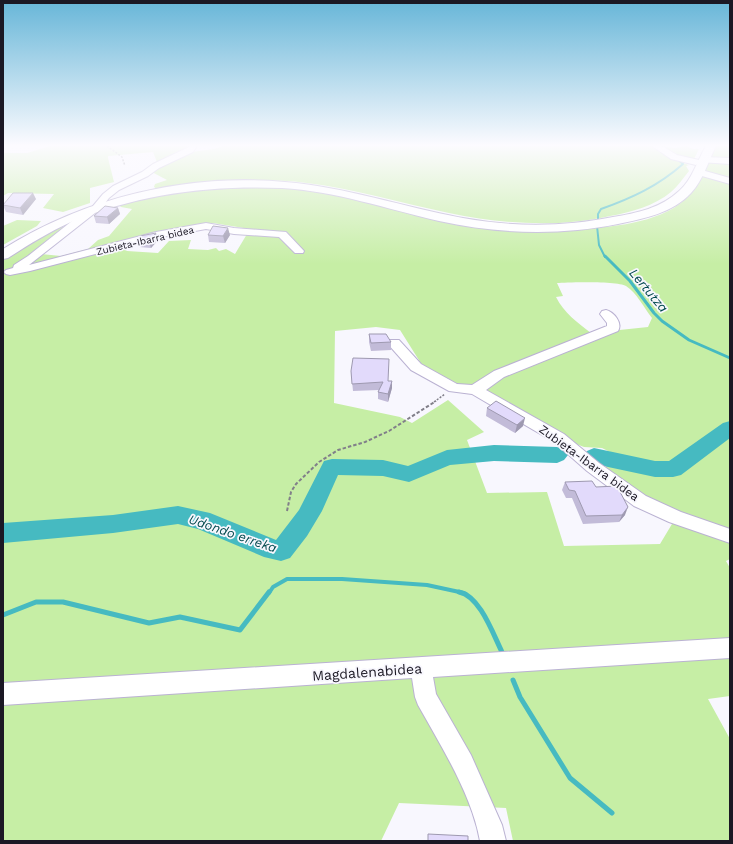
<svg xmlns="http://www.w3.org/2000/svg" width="733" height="844" font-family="'Work Sans',sans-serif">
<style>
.green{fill:#c6eea5;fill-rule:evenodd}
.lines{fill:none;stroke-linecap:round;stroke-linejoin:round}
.stream-far3{stroke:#46bac1;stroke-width:2}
.stream-far2{stroke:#46bac1;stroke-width:3}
.stream-far1{stroke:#46bac1;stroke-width:4}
.stream{stroke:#46bac1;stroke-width:5}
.river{fill:#46bac1;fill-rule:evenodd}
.minor-casing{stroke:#bab2d2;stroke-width:2}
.major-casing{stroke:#bab2d2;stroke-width:2}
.path-far1{stroke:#817f89;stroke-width:1.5;stroke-dasharray:2 1.5;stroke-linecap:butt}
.path{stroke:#817f89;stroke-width:2;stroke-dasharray:3.5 2;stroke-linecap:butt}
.minor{fill:#fff;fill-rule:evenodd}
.major{fill:#fff;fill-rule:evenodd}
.wall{fill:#c2bbd8}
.shaded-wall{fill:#9e99b0}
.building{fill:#e2dafb;stroke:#9e99b0}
.labels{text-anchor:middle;stroke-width:3.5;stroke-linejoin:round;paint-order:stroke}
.far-street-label{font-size:10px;fill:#1b1824;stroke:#f8f7fe}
.street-label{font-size:12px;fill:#1b1824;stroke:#f8f7fe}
.water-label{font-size:13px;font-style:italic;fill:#00494d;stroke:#f8f7fe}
.near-street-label{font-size:14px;fill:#1b1824;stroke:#f8f7fe}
</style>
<rect width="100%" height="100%" fill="#f8f7fe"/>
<path class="green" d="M 50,146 L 187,146 L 185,151 L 157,162 L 153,152 L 108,156 L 108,158 L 114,182 L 90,188 L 90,203 L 63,212 L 43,208 L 54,194 L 8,193 L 3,196 L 3,153 L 27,153 Z
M 223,146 L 653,146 L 677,161 L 689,165 L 686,166 L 689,171 C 683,178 678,186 671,192 C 654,206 632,212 610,216 C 558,228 501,224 449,213 C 401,203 355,189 307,183 C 257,177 207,181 157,189 L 154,187 L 155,184 L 167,180 L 150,171 L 191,152 L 214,149 Z
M 658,146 L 675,148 L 687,146 L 693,149 L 699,149 L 693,161 L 684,159 Z
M 716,146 L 730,146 L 730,559 L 726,561 L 730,568 L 730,696 L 708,699 L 730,739 L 730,841 L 513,841 L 506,808 L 399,803 L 381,841 L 3,841 L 3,259 C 17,250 49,227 64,227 L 31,253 L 61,256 L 88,249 L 98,240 L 109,236 L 132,209 L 121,207 L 119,205 L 177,192 L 255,186 L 317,191 L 457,224 L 592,228 C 624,226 674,219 693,190 C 703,177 708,160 716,146 ZM 213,223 L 250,229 L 235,254 L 226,249 L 219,251 L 216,248 L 208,250 L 188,249 L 191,240 L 169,241 L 158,253 L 127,251 L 116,243 L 195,225 ZM 557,283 C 568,282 618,281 626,286 C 637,293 644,308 652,318 L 648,327 L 591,333 C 577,322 564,313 556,297 L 563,296 ZM 376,327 L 400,330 L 422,365 L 462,386 L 486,390 L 571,442 L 584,447 L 602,448 L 616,455 L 611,464 L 601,469 L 657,504 L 678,514 L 660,544 L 564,546 L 547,492 L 487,493 L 467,440 L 484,432 L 448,400 L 412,423 L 400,417 L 334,403 L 335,331 Z
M 17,220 L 41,221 L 37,226 L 3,245 L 3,226 Z"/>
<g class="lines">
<path class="stream-far3" d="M 598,219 L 598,214 L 601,209 C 632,198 658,186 683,164 L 676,158
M 597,226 L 599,245 L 605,257"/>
<path class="stream-far2" d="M 605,256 L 630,281 L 654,313 L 662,321 L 689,340 L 730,358"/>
<path class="stream-far1" d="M 269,593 L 273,587 L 287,579 L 342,579 L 427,585 L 464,593"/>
<path class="stream" d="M 459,592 C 480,596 493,634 502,652
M 3,615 L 36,602 L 63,602 L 149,623 L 180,617 L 240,630 L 269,592
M 513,680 L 520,697 L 570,778 L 612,813"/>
<path class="river" d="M 730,421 L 730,438 L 681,475 L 673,477 L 655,477 L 594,464 L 587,461 L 583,456 L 587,451 L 594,448 L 655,461 L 669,461 L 723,423 Z
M 494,445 L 557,447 L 564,450 L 568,455 L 564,460 L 557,463 L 494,461 L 450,465 L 409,482 L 383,476 L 338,475 L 322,511 L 307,536 L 290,558 L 281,561 L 264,557 L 198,529 L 178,524 L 113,533 L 3,543 L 3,523 L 113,515 L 178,506 L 210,513 L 276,540 L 299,510 L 324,461 L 332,459 L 383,460 L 408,466 L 447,450 Z"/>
<g class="minor-casing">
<path id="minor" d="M 189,146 L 197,146 L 193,152 L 159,168 L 148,176 L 119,190 L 109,198 L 101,208 L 98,209 L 93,206 L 103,194 L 113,186 L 142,172 L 153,164 L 187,148 Z
M 652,146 L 662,146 L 677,155 L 699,160 L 703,157 L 730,158 L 730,164 L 700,162 L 696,165 L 671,159 Z
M 698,169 L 730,178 L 730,184 L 695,174 L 694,172 L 695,170 Z
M 91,208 L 95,209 L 96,211 L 95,213 L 29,265 L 156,232 L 206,223 L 234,228 L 286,232 L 304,251 L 303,253 L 295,253 L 279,237 L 234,234 L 206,229 L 157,238 L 30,271 L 10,275 L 6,274 L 4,272 L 6,270 L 13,268 L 14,265 L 28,256 L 87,209 Z
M 606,310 C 614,312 623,323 618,331 L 504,377 L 486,390 L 564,434 L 599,463 L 646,496 L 681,512 L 730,529 L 730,543 L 669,522 L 634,506 L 587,471 L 554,442 L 472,394 L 449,391 L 411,370 L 387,343 L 389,340 L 399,340 L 421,364 L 457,384 L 472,385 L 494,371 L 607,326 L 607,323 L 600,314 L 602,311 Z
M 730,638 L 730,658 L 433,677 L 436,694 L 471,755 L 502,825 L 506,841 L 480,841 C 472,795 441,746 418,705 L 415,697 L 412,678 L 3,705 L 3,683 Z"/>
</g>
<g class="major-casing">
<path id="major" d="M 706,146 L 716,146 C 708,162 703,180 691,193 C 673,213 643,219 618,224 C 558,236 499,234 439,221 C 387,209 335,191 282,188 C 210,185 138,194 71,222 C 49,232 28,245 8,258 L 3,259 L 3,249 C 86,197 187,173 285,182 C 346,187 403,207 463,218 C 512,227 564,227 613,217 C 637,213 661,208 679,191 C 692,180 697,161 706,146 Z"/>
</g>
<path class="path-far1" d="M 107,146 L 122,157 L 125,166
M 434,402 L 445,394"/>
<path class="path" d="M 287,511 L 291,492 L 296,484 L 319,462 L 338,450 L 365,442 L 389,431 L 436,401"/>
<use href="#minor" class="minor"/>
<use href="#major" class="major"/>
</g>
<path class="wall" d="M 36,199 L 23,215 L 6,212 L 3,205 Z
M 118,208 L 120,214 L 109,224 L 96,223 L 94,216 Z
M 208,235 L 230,235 L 225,243 L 209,242 Z
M 137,240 L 158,240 L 151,248 L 139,247 Z
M 369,334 L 391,342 L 391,350 L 371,351 L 369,342 Z
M 351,371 L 388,381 L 392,388 L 388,402 L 378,399 L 378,392 L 379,390 L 353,391 Z
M 487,408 L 523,426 L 515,433 L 486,416 Z
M 565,482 L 596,487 L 625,515 L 619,522 L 583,524 L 572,498 L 566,498 L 562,490 Z"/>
<path class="shaded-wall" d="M 33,193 L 36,199 L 23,215 L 20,208 Z
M 118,208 L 120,214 L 109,224 L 107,217 Z
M 228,228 L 230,235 L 225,243 L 223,236 Z
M 156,233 L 158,240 L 151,248 L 149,241 Z
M 392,381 L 392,388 L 388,402 L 388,394 Z
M 525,418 L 523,426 L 515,433 L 517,425 Z
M 628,507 L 625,515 L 619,522 L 622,515 Z"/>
<path class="building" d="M 13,193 L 33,193 L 20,208 L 3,205 Z
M 105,206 L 118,208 L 107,217 L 94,216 Z
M 213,226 L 228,228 L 223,236 L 208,235 Z
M 156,233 L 149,241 L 137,240 L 140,236 Z
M 369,334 L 386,334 L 391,342 L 371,343 Z
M 353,358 L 389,359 L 388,381 L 392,381 L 388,394 L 378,392 L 383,382 L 352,384 L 351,371 Z
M 496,401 L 525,418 L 517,425 L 487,408 Z
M 592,481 L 596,487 L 617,486 L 628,507 L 622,515 L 586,516 L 575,491 L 569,490 L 565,482 Z
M 428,834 L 468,836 L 468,841 L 428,841 Z"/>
<linearGradient id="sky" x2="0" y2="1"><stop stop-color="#67b6d8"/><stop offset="0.55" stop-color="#fcfbff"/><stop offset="1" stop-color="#fcfbff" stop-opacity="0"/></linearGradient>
<rect width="733" height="264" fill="url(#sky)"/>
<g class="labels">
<g class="far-street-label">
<text transform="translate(145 240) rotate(-13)" y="4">Zubieta-Ibarra bidea</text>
</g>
<g class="street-label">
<text transform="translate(589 463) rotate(36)" y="4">Zubieta-Ibarra bidea</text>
</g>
<g class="water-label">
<text transform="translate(649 290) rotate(50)" y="5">Lertutza</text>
<text transform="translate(233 533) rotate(19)" y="5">Udondo erreka</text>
</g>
<g class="near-street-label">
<text transform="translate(367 672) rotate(-4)" y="5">Magdalenabidea</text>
</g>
</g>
<rect width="733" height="844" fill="none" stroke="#1b1824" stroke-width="8"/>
</svg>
